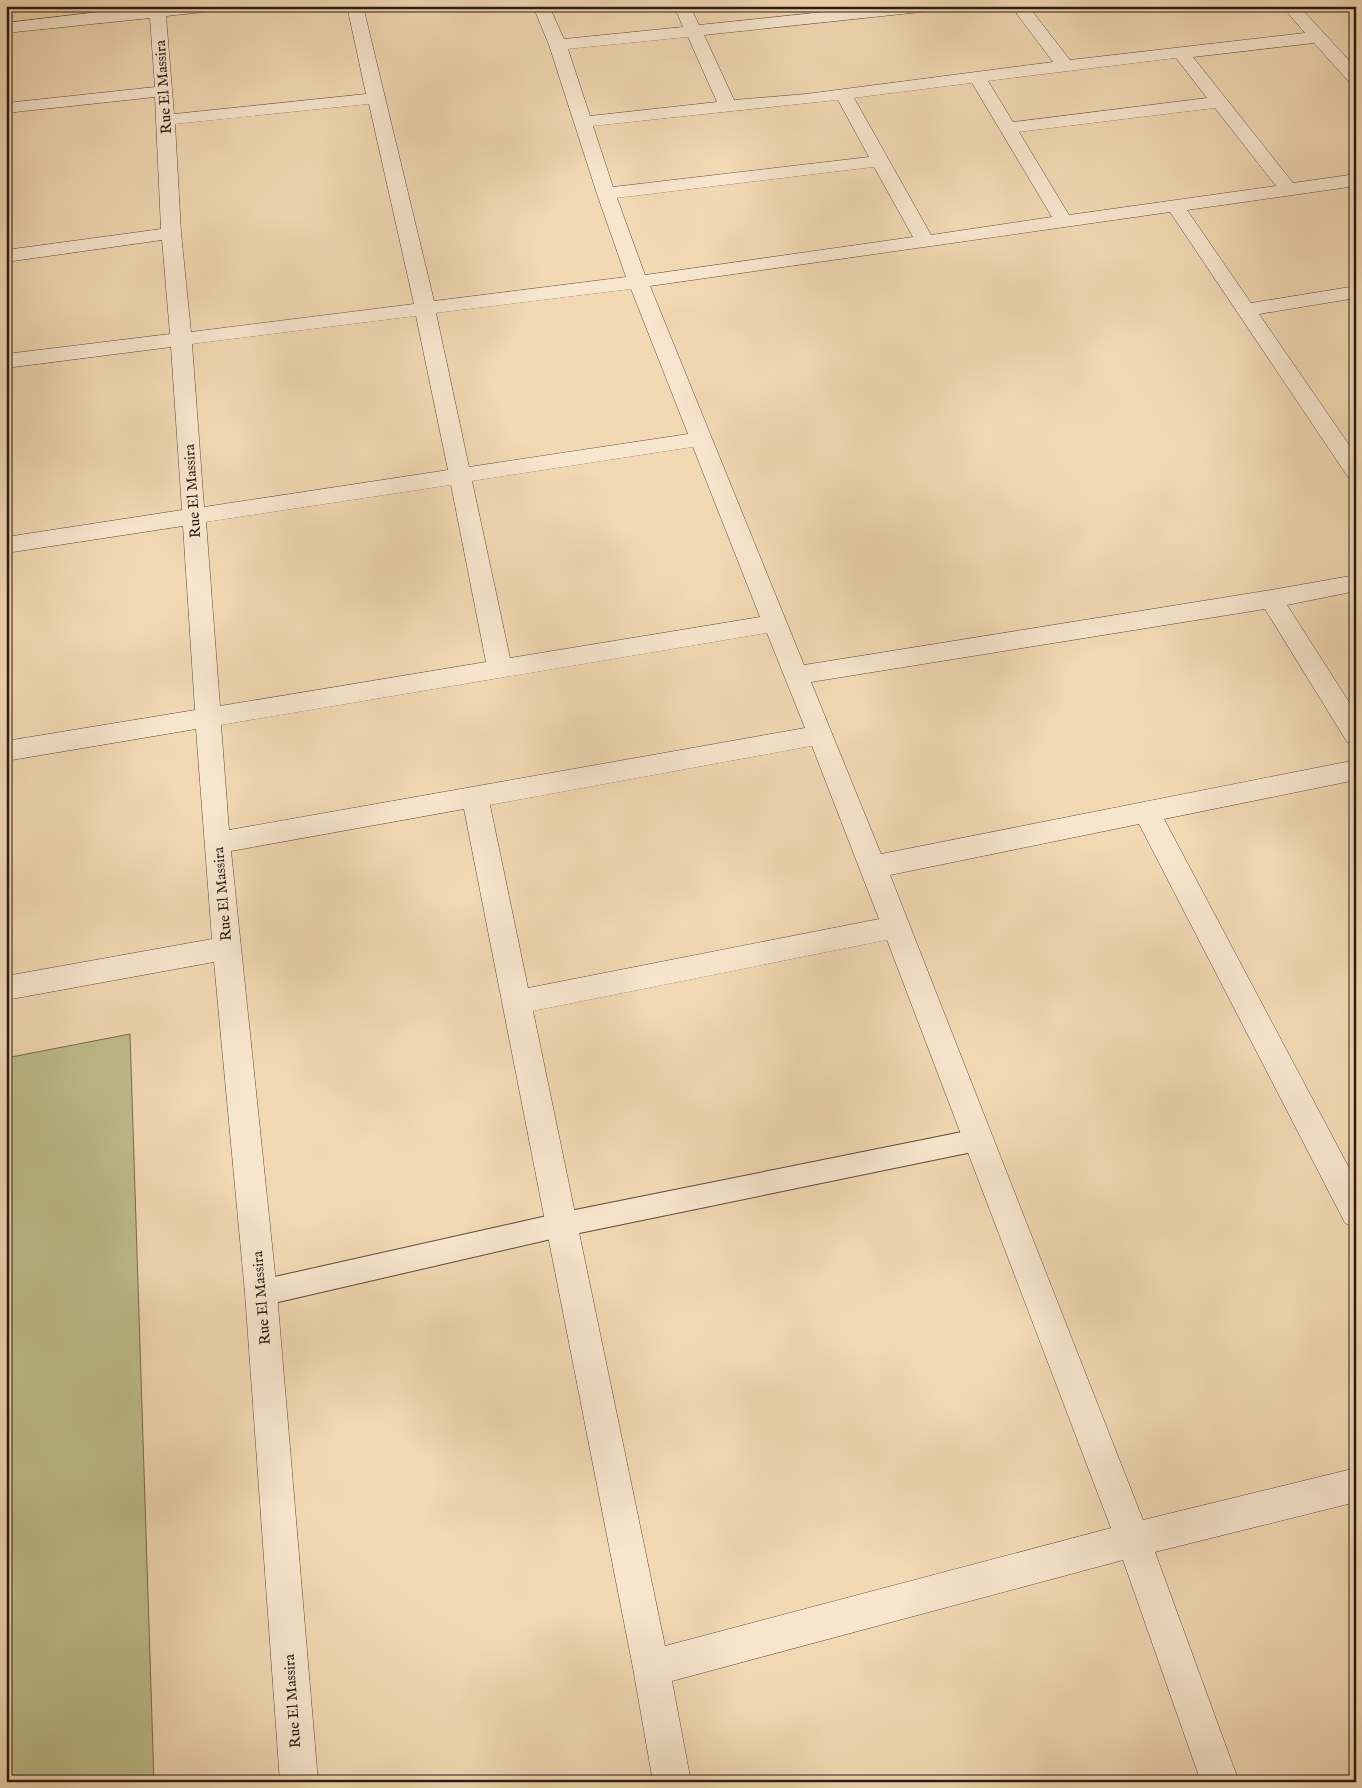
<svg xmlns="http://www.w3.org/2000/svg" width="1362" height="1788" font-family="'IM FELL English',serif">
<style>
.green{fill:#bebe8b;stroke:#746c4f}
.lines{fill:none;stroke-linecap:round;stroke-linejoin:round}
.service-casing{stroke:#5d4a3b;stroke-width:2}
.minor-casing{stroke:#5d4a3b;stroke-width:1}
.service{fill:#f7e6ce;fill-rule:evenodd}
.minor{fill:#f7e6ce;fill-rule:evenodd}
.labels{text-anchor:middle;stroke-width:4.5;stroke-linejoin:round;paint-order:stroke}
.street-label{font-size:15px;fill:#2b1b13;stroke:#f7e6ce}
</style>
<rect width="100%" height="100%" fill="#f2d9b4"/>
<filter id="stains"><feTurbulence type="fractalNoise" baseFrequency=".004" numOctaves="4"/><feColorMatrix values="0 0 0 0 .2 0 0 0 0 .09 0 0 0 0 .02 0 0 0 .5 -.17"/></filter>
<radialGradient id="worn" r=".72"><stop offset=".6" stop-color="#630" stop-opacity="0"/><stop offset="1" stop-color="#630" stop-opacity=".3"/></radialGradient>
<path class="green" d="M 130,1034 L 154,1782 L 6,1782 L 6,1058 Z"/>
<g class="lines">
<g class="service-casing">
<path id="service" d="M 977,1129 L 986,1132 L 989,1140 L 986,1148 L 977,1151 L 560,1237 L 261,1306 L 252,1302 L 248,1293 L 252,1284 L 261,1280 L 560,1213 Z"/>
</g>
<g class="minor-casing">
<path id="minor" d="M 149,6 L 221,6 L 213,11 L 166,16 L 174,114 L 366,94 L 347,6 L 363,6 L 434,301 L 626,277 L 597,194 L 549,45 L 533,6 L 549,6 L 564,39 L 683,27 L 674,6 L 690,6 L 699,25 L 880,6 L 938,6 L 930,11 L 704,35 L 734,100 L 806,94 L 1053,62 L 1011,6 L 1028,6 L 1070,60 L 1305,33 L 1282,6 L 1299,6 L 1356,68 L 1356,84 L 1350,83 L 1314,43 L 1193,57 L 1293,183 L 1356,174 L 1356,186 L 1187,210 L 1251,303 L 1356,286 L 1356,298 L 1259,314 L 1356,455 L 1356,479 L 1348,477 L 1170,212 L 650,286 L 804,665 L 1271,590 L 1356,575 L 1356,591 L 1287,605 L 1356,713 L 1356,745 L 1347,742 L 1265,609 L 811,682 L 881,854 L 1356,760 L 1356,780 L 1164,819 L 1356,1181 L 1356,1228 L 1345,1223 L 1139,824 L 890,875 L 1143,1520 L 1356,1468 L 1356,1502 L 1155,1552 L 1239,1782 L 1201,1782 L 1123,1560 L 672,1681 L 691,1782 L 653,1782 L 633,1668 L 464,809 L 231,851 L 277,1293 L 318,1782 L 280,1782 L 245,1293 L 214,962 L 6,1000 L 6,976 L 212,939 L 196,729 L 6,761 L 6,741 L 195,710 L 183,526 L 6,553 L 6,537 L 182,510 L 171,347 L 6,368 L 6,354 L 170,334 L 162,240 L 6,262 L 6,250 L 161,229 L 155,97 L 6,113 L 6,103 L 155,87 L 150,18 L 6,33 L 6,23 ZM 688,37 L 717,102 L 590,116 L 568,49 ZM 1176,58 L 1207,98 L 1013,122 L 988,81 ZM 972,83 L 1052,217 L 931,235 L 854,98 ZM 838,100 L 869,157 L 613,187 L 593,126 ZM 369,104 L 414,304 L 191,332 L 181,233 L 175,124 ZM 1215,108 L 1276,186 L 1069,215 L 1019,132 ZM 874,167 L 913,237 L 645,275 L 617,198 ZM 631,289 L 688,434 L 469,467 L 436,313 ZM 416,316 L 448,470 L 204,507 L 192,344 ZM 693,447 L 760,617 L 510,658 L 472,481 ZM 451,485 L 486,662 L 220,706 L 206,522 ZM 767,633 L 805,728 L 229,830 L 221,725 ZM 812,746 L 879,919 L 528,988 L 490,805 ZM 887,940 L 1111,1528 L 665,1646 L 533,1011 Z"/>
</g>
<use href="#service" class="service"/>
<use href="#minor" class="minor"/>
</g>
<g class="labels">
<g class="street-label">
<text transform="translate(163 87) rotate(-94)" y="5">Rue El Massira</text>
<text transform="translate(192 491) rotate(-94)" y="5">Rue El Massira</text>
<text transform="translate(222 894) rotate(-95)" y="5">Rue El Massira</text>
<text transform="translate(261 1298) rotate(-95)" y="5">Rue El Massira</text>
<text transform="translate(292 1701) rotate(-94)" y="5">Rue El Massira</text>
</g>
</g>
<rect width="1362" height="1788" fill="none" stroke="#f2d9b4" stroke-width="25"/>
<rect x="8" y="8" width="1347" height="1773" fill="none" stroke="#2b1b13" stroke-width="2.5"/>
<rect x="12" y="12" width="1337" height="1763" fill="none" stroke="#2b1b13"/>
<rect width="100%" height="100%" filter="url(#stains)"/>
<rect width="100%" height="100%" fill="url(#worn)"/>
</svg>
